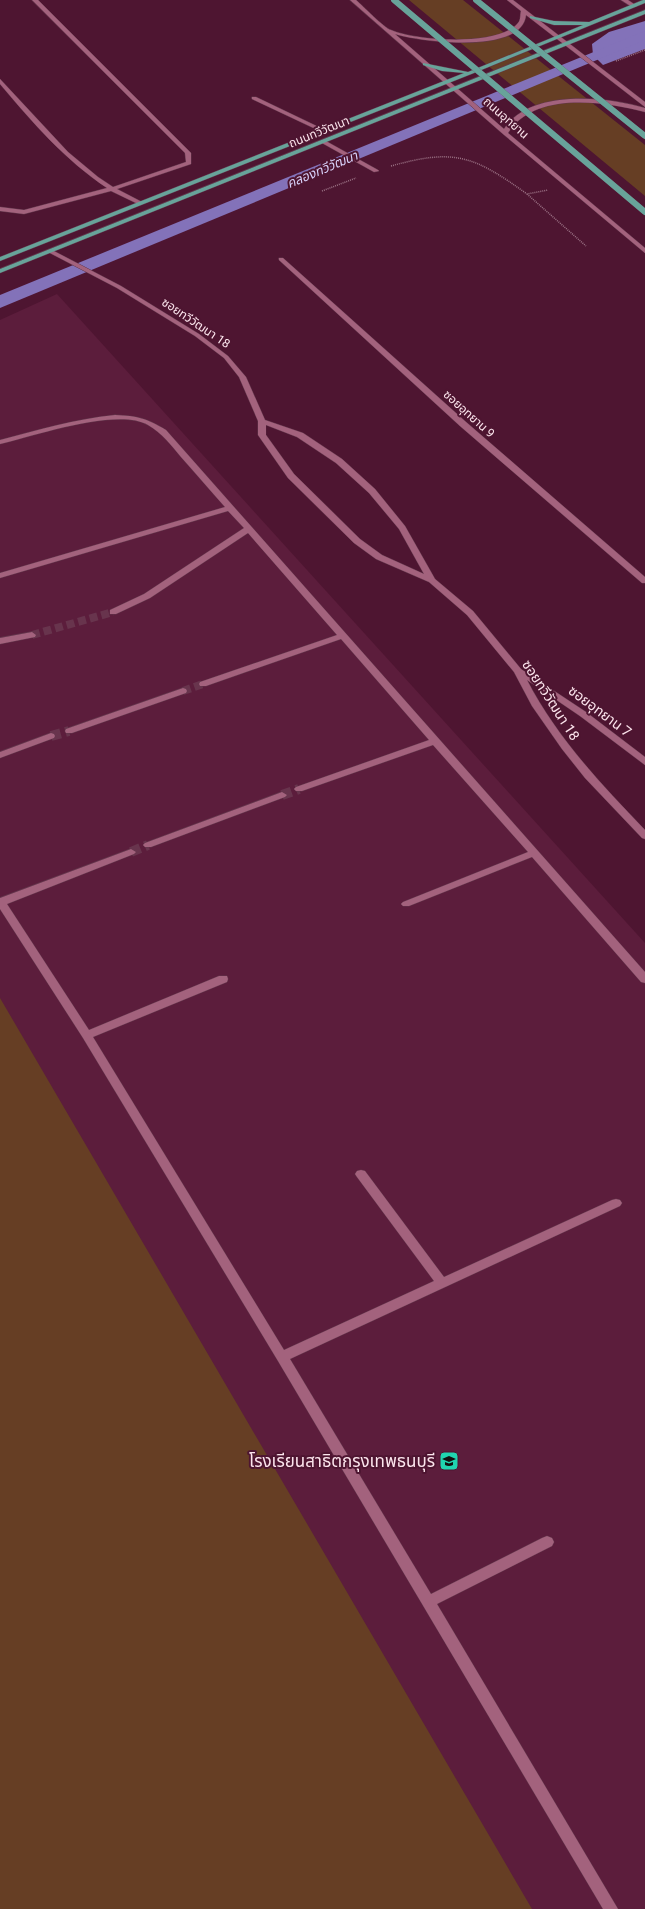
<svg xmlns="http://www.w3.org/2000/svg" width="645" height="1909" font-family="Roboto,'Noto Sans Thai',sans-serif">
<style>
.built{fill:#5c1d3c}
.green{fill:#663e24}
.water{fill:#8372b9}
.lines{fill:none;stroke-linecap:round;stroke-linejoin:round}
.canal{fill:#8372b9;fill-rule:evenodd}
.minor-tunnel-far1{stroke:#68344d;stroke-width:8;stroke-dasharray:8 4;stroke-linecap:butt}
.minor-tunnel{stroke:#68344d;stroke-width:10;stroke-dasharray:10 5;stroke-linecap:butt}
.minor-casing{stroke:#62374c;stroke-width:1}
.major-casing{stroke:#62374c;stroke-width:1}
.path{stroke:#9b7285;stroke-width:1.5;stroke-dasharray:1 1;stroke-linecap:butt}
.minor{fill:#a3627d;fill-rule:evenodd}
.major{fill:#68a39a;fill-rule:evenodd}
.major-bridge-casing{stroke:#62374c;stroke-width:6;stroke-linecap:butt}
.major-bridge{stroke:#68a39a;stroke-width:6}
.labels{text-anchor:middle;stroke-width:4;stroke-linejoin:round;paint-order:stroke}
.far-street-label{font-size:12px;fill:#fce5ed;stroke:#4e1531}
.far-water-label{font-size:13px;font-style:italic;fill:#d8d1f9;stroke:#4e1531}
.street-label{font-size:14px;fill:#fce5ed;stroke:#4e1531}
.near-poi-label{font-size:17px;fill:#fce5ed;stroke:#4e1531;text-anchor:end}
</style>
<rect width="100%" height="100%" fill="#4e1531"/>
<path class="built" d="M 57,294 L 645,943 L 645,1909 L 507,1909 L 0,1014 L 0,320 Z"/>
<path class="green" d="M 409,0 L 463,0 L 645,145 L 645,196 Z
M 0,998 L 532,1909 L 0,1909 Z"/>
<path class="water" d="M 645,21 L 645,49 L 603,65 L 593,55 L 592,44 L 609,32 Z"/>
<g class="lines">
<path class="canal" d="M 645,31 L 645,40 L 0,308 L 0,295 Z"/>
<path class="minor-tunnel-far1" d="M 32,635 L 113,612
M 183,691 L 203,684"/>
<path class="minor-tunnel" d="M 51,736 L 69,731
M 282,795 L 299,789
M 131,852 L 148,845"/>
<g class="minor-casing">
<path id="minor" d="M 32,0 L 38,0 L 191,153 L 191,164 L 117,189 L 142,202 L 142,204 L 138,204 L 111,191 L 24,214 L 0,211 L 0,207 L 24,210 L 107,188 C 65,160 33,123 0,84 L 0,79 L 68,152 L 98,177 L 113,187 L 186,162 L 185,153 Z
M 350,0 L 356,0 C 363,6 384,28 391,30 C 416,41 499,47 518,23 C 521,20 520,14 521,11 L 507,0 L 513,0 L 645,102 L 645,107 L 526,15 C 522,55 421,42 395,34 L 504,129 C 529,89 606,96 645,108 L 645,112 C 604,101 534,91 508,133 L 645,248 L 645,253 L 503,134 Z
M 621,0 L 628,0 L 637,6 L 632,7 Z
M 252,97 L 256,97 L 327,131 L 322,132 L 252,99 Z
M 324,140 L 378,170 L 379,171 L 374,172 L 322,143 L 322,141 Z
M 48,250 L 52,250 L 121,286 L 199,334 L 228,356 L 246,377 L 265,420 L 303,433 L 342,459 L 375,489 L 405,526 L 435,579 L 473,611 L 521,669 L 586,712 L 645,757 L 645,765 L 580,716 L 527,680 C 557,738 601,784 645,830 L 645,839 L 642,838 L 585,778 L 562,749 L 532,706 L 514,672 L 467,615 L 429,582 L 376,559 L 354,543 L 288,478 L 258,435 L 258,421 L 239,377 L 224,358 L 195,336 L 117,288 L 48,252 ZM 266,425 L 297,437 L 336,463 L 369,493 L 399,529 L 424,574 L 382,555 L 360,539 L 294,474 L 266,435 Z
M 279,258 L 283,258 L 466,422 L 645,577 L 645,583 L 642,583 L 460,426 L 279,260 Z
M 115,415 C 138,416 146,418 166,430 L 645,972 L 645,983 L 641,982 L 532,857 L 409,906 L 403,906 L 401,904 L 403,902 L 528,852 L 433,745 L 302,791 L 296,791 L 294,789 L 296,787 L 429,740 L 341,639 L 206,686 L 200,686 L 199,684 L 200,682 L 337,635 L 248,533 L 150,598 L 116,614 L 110,614 L 110,610 L 144,594 L 244,528 L 228,511 L 0,578 L 0,573 L 225,507 C 210,490 196,474 181,457 C 171,445 162,433 148,425 C 118,407 34,436 0,444 L 0,440 C 38,430 75,419 115,415 Z
M 32,632 L 36,635 L 35,637 L 0,644 L 0,638 Z
M 183,688 L 186,689 L 187,691 L 186,693 L 72,733 L 66,733 L 65,731 L 66,729 Z
M 51,733 L 54,734 L 55,736 L 54,738 L 0,758 L 0,752 Z
M 282,792 L 287,795 L 285,797 L 151,847 L 145,847 L 143,845 L 145,843 Z
M 131,849 L 136,852 L 134,854 L 7,904 L 89,1030 L 219,976 L 227,976 L 228,979 L 227,982 L 93,1037 L 284,1350 L 434,1281 L 357,1177 L 355,1174 L 357,1171 L 361,1170 L 365,1171 L 444,1277 L 612,1200 L 616,1199 L 620,1200 L 622,1203 L 620,1206 L 290,1359 L 431,1594 L 542,1538 L 547,1536 L 552,1538 L 554,1542 L 552,1546 L 437,1604 L 618,1909 L 603,1909 L 278,1361 L 83,1038 L 0,909 L 0,898 Z"/>
</g>
<g class="major-casing">
<path id="major" d="M 643,0 L 645,0 L 645,3 L 474,73 L 0,261 L 0,257 L 464,73 L 442,71 L 423,65 L 423,63 L 468,72 L 583,25 L 554,25 L 530,18 L 530,16 L 554,21 L 589,22 Z
M 645,10 L 645,14 L 0,273 L 0,269 Z"/>
</g>
<path class="path" d="M 616,61 L 645,50
M 391,166 C 455,148 474,156 527,194 L 548,190
M 322,191 L 356,178
M 527,194 L 586,246"/>
<use href="#minor" class="minor"/>
<use href="#major" class="major"/>
<g class="major-bridge-casing">
<path id="major-bridge" d="M 394,0 L 645,212
M 476,0 L 645,136"/>
</g>
<use href="#major-bridge" class="major-bridge"/>
</g>
<defs>
<g id="school-square" transform="scale(1)"><rect x="-9" y="-9" width="18" height="18" rx="4" fill="#20d5b0" stroke="#4e1531"/><path d="M0-5L7-2L0 1L-7-2ZM-4 1L0 2.5L4 1V4Q0 6-4 4Z" fill="#111"/></g>
</defs>
<g fill-rule="evenodd">
<use href="#school-square" x="449" y="1461"/>
</g>
<g class="labels">
<g class="far-street-label">
<text transform="translate(506 118) rotate(41)" y="4">ถนนอุทยาน</text>
<text transform="translate(319 132) rotate(-22)" y="4">ถนนทวีวัฒนา</text>
<text transform="translate(196 323) rotate(34)" y="4">ซอยทวีวัฒนา 18</text>
<text transform="translate(469 414) rotate(42)" y="4">ซอยอุทยาน 9</text>
</g>
<g class="far-water-label">
<text transform="translate(322 169) rotate(-23)" y="5">คลองทวีวัฒนา</text>
</g>
<g class="street-label">
<text transform="translate(551 700) rotate(57)" y="5">ซอยทวีวัฒนา 18</text>
<text transform="translate(600 711) rotate(37)" y="5">ซอยอุทยาน 7</text>
</g>
<g class="near-poi-label">
<text x="435" y="1467">โรงเรียนสาธิตกรุงเทพธนบุรี</text>
</g>
</g>
</svg>
